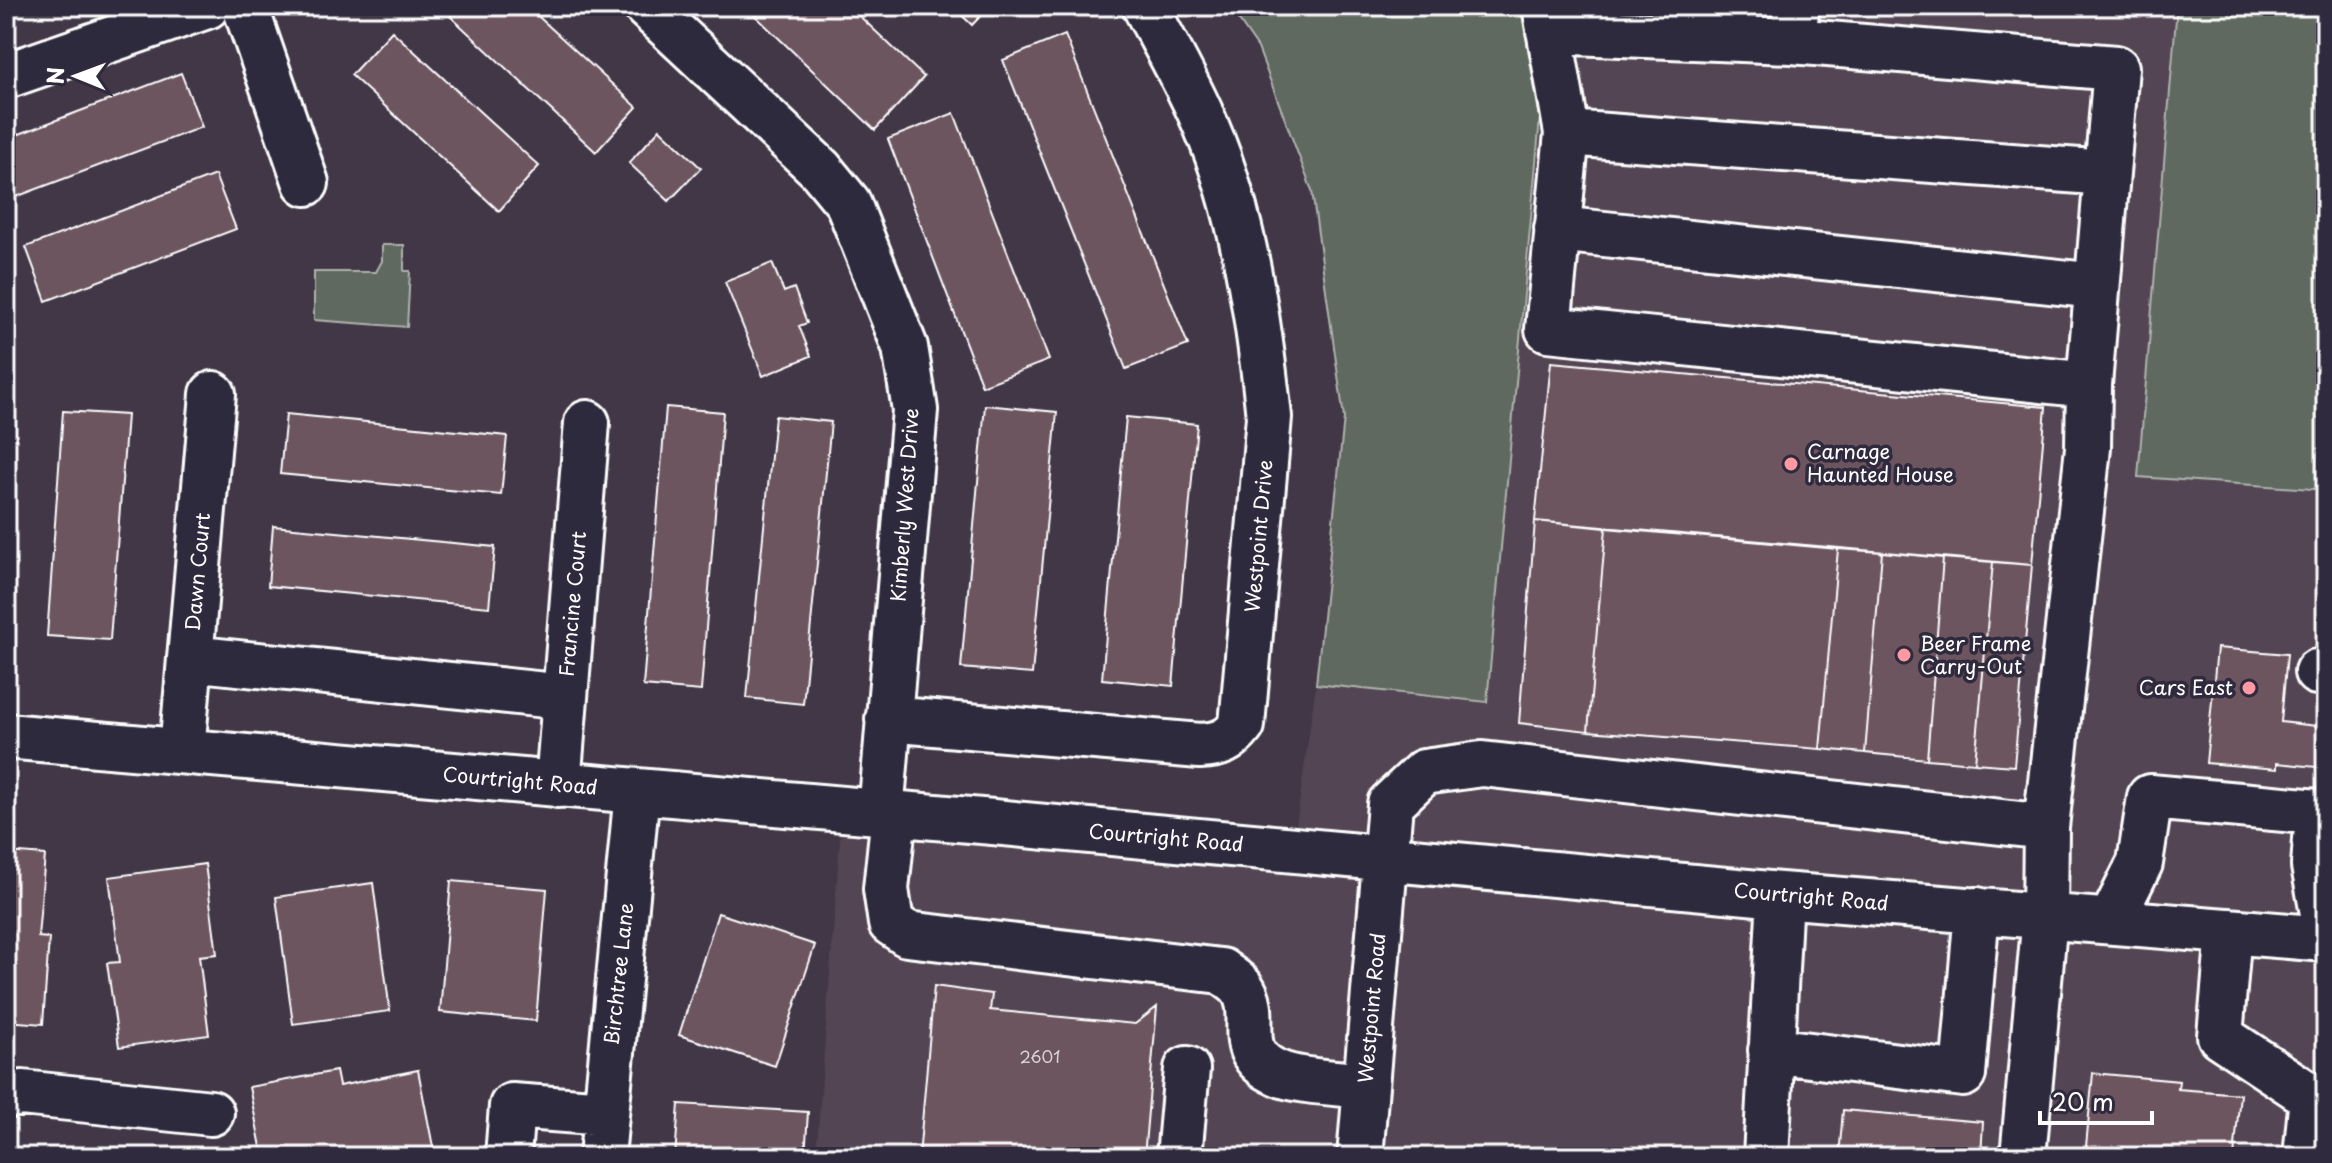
<svg xmlns="http://www.w3.org/2000/svg" width="2332" height="1163" font-family="'Playpen Sans',sans-serif">
<style>
.built{fill:#524452}
.green{fill:#5f695e;stroke:#afb4ae;stroke-width:2}
.building{fill:#6c545e;stroke:#fff;stroke-width:2}
.lines{fill:none;stroke-linecap:round;stroke-linejoin:round}
.minor-casing{stroke:#fff;stroke-width:50}
.minor{stroke:#2f2a3d;stroke-width:44}
.poi-dot{fill:#ff9aa2;stroke:#2f2a3d;stroke-width:3}
.labels{text-anchor:middle;stroke-width:7;stroke-linejoin:round;paint-order:stroke}
.number-label{font-size:16px;fill:#dad4d7}
.poi-label{font-size:20px;fill:#fff;stroke:#2f2a3d;text-anchor:start}
.street-label{font-size:20px;fill:#fff;stroke:#2f2a3d}
</style>
<rect width="100%" height="100%" fill="#413747"/>
<filter id="ink" filterUnits="userSpaceOnUse"><feTurbulence type="fractalNoise" baseFrequency=".0125" numOctaves="2"/><feDisplacementMap in="SourceGraphic" scale="16" xChannelSelector="R" yChannelSelector="G"/><feConvolveMatrix kernelMatrix="1 2 1 2 8 2 1 2 1" color-interpolation-filters="sRGB"/></filter>
<g filter="url(#ink)">
<path class="built" d="M 1521,6 L 2177,6 L 2138,477 L 2326,490 L 2326,1157 L 816,1157 L 842,813 L 1292,854 L 1316,684 L 1487,702 L 1540,118 Z"/>
<path class="green" d="M 1229,6 L 1521,6 L 1540,118 L 1487,702 L 1316,684 L 1344,418 L 1312,191 L 1258,48 Z
M 2177,6 L 2326,6 L 2326,490 L 2138,477 Z
M 382,245 L 404,245 L 404,271 L 410,271 L 407,327 L 314,320 L 314,272 L 376,272 L 382,261 Z"/>
<path class="building" d="M 459,6 L 527,6 L 637,107 L 596,152 L 450,16 Z
M 745,6 L 849,6 L 924,77 L 875,130 Z
M 952,6 L 990,6 L 972,25 Z
M 392,31 L 539,166 L 499,211 L 351,75 Z
M 1065,35 L 1188,345 L 1126,369 L 1003,60 Z
M 181,73 L 202,127 L 13,198 L 6,181 L 6,139 Z
M 954,113 L 1049,360 L 982,386 L 888,139 Z
M 660,129 L 701,168 L 669,201 L 629,163 Z
M 215,175 L 236,229 L 46,301 L 26,247 Z
M 772,263 L 784,292 L 794,288 L 807,323 L 799,326 L 811,356 L 763,376 L 725,282 Z
M 6,278 L 16,307 L 6,311 Z
M 1551,362 L 2046,407 L 2032,565 L 1535,521 Z
M 6,400 L 15,401 L 6,528 Z
M 985,405 L 1057,412 L 1032,674 L 961,668 Z
M 666,407 L 723,412 L 701,691 L 643,686 Z
M 63,411 L 127,415 L 110,640 L 47,636 Z
M 286,414 L 507,436 L 501,495 L 280,474 Z
M 775,416 L 831,422 L 803,704 L 747,698 Z
M 1126,417 L 1197,424 L 1173,686 L 1102,679 Z
M 1535,521 L 1606,528 L 1588,731 L 1519,723 Z
M 273,526 L 495,547 L 489,607 L 268,586 Z
M 1606,528 L 1838,549 L 1820,749 L 1588,731 Z
M 1838,549 L 1882,552 L 1865,753 L 1820,749 Z
M 1882,552 L 1943,558 L 1927,759 L 1865,753 Z
M 1943,558 L 1993,562 L 1975,763 L 1927,759 Z
M 1993,562 L 2032,565 L 2014,766 L 1975,763 Z
M 2217,648 L 2287,654 L 2281,722 L 2326,727 L 2326,768 L 2277,763 L 2277,769 L 2206,763 Z
M 6,852 L 45,855 L 38,937 L 49,938 L 43,1024 L 6,1021 Z
M 205,864 L 217,954 L 199,956 L 209,1035 L 119,1047 L 107,963 L 120,962 L 109,877 Z
M 451,881 L 547,889 L 536,1021 L 440,1012 Z
M 373,883 L 390,1011 L 293,1024 L 276,897 Z
M 718,913 L 815,945 L 775,1066 L 679,1035 Z
M 934,986 L 992,994 L 990,1010 L 1135,1024 L 1157,1007 L 1144,1157 L 919,1157 Z
M 418,1070 L 435,1157 L 263,1157 L 249,1087 L 336,1071 L 339,1086 Z
M 2093,1073 L 2179,1081 L 2178,1089 L 2240,1094 L 2234,1157 L 2085,1157 Z
M 679,1104 L 808,1112 L 805,1157 L 675,1157 Z
M 1843,1110 L 1983,1122 L 1981,1157 L 1839,1157 Z"/>
<g class="lines">
<g class="minor-casing">
<path id="minor" d="M 245,6 L 306,183
M 646,6 L 820,169 L 848,203 L 905,347 L 915,410 L 881,813
M 1545,6 L 1567,133 L 1548,329 L 2089,385 L 2088,448 L 2046,827
M 1797,6 L 1792,41 L 2116,68 L 2089,385
M 1549,31 L 1792,41
M 6,76 L 207,6
M 1567,133 L 2107,173
M 1557,229 L 2097,286
M 190,658 L 565,697
M 2317,672 L 2326,673
M 888,719 L 1200,746 C 1220,745 1230,741 1242,725 L 1269,417 C 1259,322 1244,214 1206,126 C 1189,85 1166,46 1145,6
M 6,736 L 993,822 L 1780,895 L 2326,939
M 182,751 L 213,394
M 558,785 L 587,423
M 894,814 L 886,889 L 891,923 L 907,934 L 1221,971 C 1227,976 1236,981 1241,987 C 1263,1016 1229,1052 1278,1073 C 1298,1082 1343,1083 1366,1086
M 2111,921 L 2140,863 L 2150,797 L 2318,812 L 2314,866 L 2326,929
M 2229,931 L 2220,1036 L 2312,1097 L 2306,1157
M 1771,1050 L 1963,1074 L 1977,910
M 6,1096 L 22,1093 L 211,1113
M 508,1157 L 512,1106 L 606,1113
M 602,1157 L 637,791
M 1179,1157 L 1187,1069
M 1360,1157 L 1390,804 L 1424,772 L 1482,764 L 2046,827 L 2045,916 L 2023,1157
M 1766,1157 L 1780,895"/>
</g>
<use href="#minor" class="minor"/>
</g>
</g>
<g class="poi-dot">
<circle cx="1791" cy="464" r="8"/>
<circle cx="1904" cy="655" r="8"/>
<circle cx="2249" cy="688" r="8"/>
</g>
<g class="labels">
<g class="number-label">
<text x="1040" y="1063">2601</text>
</g>
<g class="poi-label">
<text x="1807" y="459">Carnage<tspan x="1807" dy="23">Haunted House</tspan></text>
<text x="1920" y="651">Beer Frame<tspan x="1920" dy="23">Carry-Out</tspan></text>
<text x="2233" y="695" text-anchor="end">Cars East</text>
</g>
<g class="street-label">
<text transform="translate(905 505) rotate(-86)" y="7">Kimberly West Drive</text>
<text transform="translate(1259 536) rotate(-85)" y="7">Westpoint Drive</text>
<text transform="translate(198 572) rotate(-85)" y="7">Dawn Court</text>
<text transform="translate(573 604) rotate(-85)" y="7">Francine Court</text>
<text transform="translate(520 781) rotate(5)" y="7">Courtright Road</text>
<text transform="translate(1166 838) rotate(5)" y="7">Courtright Road</text>
<text transform="translate(1811 897) rotate(5)" y="7">Courtright Road</text>
<text transform="translate(619 974) rotate(-84)" y="7">Birchtree Lane</text>
<text transform="translate(1372 1008) rotate(-85)" y="7">Westpoint Road</text>
</g>
</g>
<rect width="2332" height="1163" fill="none" stroke="#2f2a3d" stroke-width="32"/>
<rect x="16" y="16" width="2300" height="1131" fill="none" stroke="#fff" stroke-width="3" filter="url(#ink)"/>
<g transform="translate(76 76) rotate(271)" stroke="#2f2a3d" stroke-width="6" paint-order="stroke">
<path d="M0-6L14 30L0 20L-14 30Z" fill="#ffffff"/>
<text y="-12" font-size="22" font-weight="bold" text-anchor="middle" fill="#ffffff">N</text>
</g>
<path d="M2040 1111v12h112v-12" fill="none" stroke="#ffffff" stroke-width="4"/>
<text x="2052" y="1111" font-size="24" fill="#ffffff" stroke="#2f2a3d" stroke-width="6" paint-order="stroke">20 m</text>
</svg>
